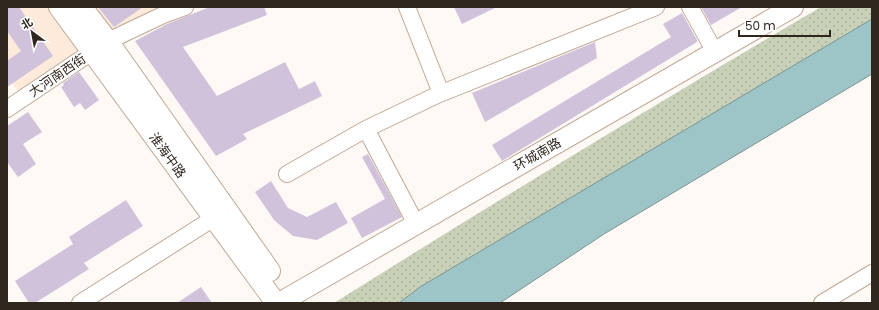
<svg xmlns="http://www.w3.org/2000/svg" width="879" height="310" font-family="Poppins,'Noto Sans SC',sans-serif">
<style>
.built{fill:#fdeadb}
.green{fill:url(#green-dots)}
.water{fill:#9dc4c6;stroke:#7c9594}
.building{fill:#d1c2dc}
.lines{fill:none;stroke-linecap:round;stroke-linejoin:round}
.minor-casing{stroke:#c0a894;stroke-width:18}
.major-casing{stroke:#c0a894;stroke-width:22}
.minor{stroke:#fff;stroke-width:16}
.major{stroke:#fff;stroke-width:20}
.labels{text-anchor:middle;stroke-width:3;stroke-linejoin:round;paint-order:stroke}
.street-label{font-size:13px;fill:#2f261e;stroke:#fff}
</style>
<defs>
<pattern id="green-dots" width="8" height="8" patternUnits="userSpaceOnUse"><rect width="8" height="8" fill="#c8d1b8"/><path d="M2 2h.1M6 6h.1" fill="none" stroke="#acb39e" stroke-width="1.8" stroke-linecap="round"/></pattern>
</defs>
<rect width="100%" height="100%" fill="#fef9f5"/>
<path class="built" d="M 7,7 L 59,7 L 92,52 L 23,98 L 7,76 L 7,48 L 9,47 L 7,44 Z
M 82,7 L 185,7 L 108,41 Z"/>
<path class="green" d="M 821,7 L 872,7 L 872,26 L 407,303 L 334,303 C 495,202 657,103 821,7 Z"/>
<path class="water" d="M 872,19 L 872,74 L 604,234 L 500,303 L 399,303 L 420,287 Z"/>
<path class="building" d="M 7,7 L 19,7 L 53,56 L 7,87 L 7,61 L 21,51 L 7,31 Z
M 98,7 L 143,7 L 114,27 Z
M 210,7 L 264,7 L 267,15 L 183,47 L 217,96 L 285,62 L 299,89 L 315,81 L 322,96 L 243,134 L 247,139 L 216,156 L 135,41 L 167,24 Z
M 454,7 L 497,7 L 462,24 Z
M 701,7 L 742,7 L 711,25 Z
M 682,13 L 697,40 L 697,42 L 502,161 L 492,145 L 671,37 L 663,24 Z
M 595,42 L 597,58 L 485,122 L 472,93 Z
M 79,72 L 99,100 L 85,110 L 80,103 L 74,107 L 61,87 L 64,85 L 63,83 Z
M 28,112 L 42,132 L 23,144 L 36,164 L 18,177 L 7,162 L 7,126 Z
M 368,154 L 402,217 L 362,238 L 351,218 L 385,199 L 362,157 Z
M 271,181 L 288,208 L 307,217 L 336,202 L 348,223 L 317,240 L 293,236 L 274,220 L 255,192 Z
M 126,200 L 143,226 L 84,263 L 89,269 L 35,303 L 29,303 L 15,281 L 73,244 L 69,237 Z
M 201,287 L 212,303 L 177,303 Z"/>
<g class="lines">
<g class="minor-casing">
<path id="minor" d="M 407,7 L 441,93
M 690,7 L 715,52
M 7,109 L 108,41 L 163,15 L 185,7
M 287,174 L 366,129
M 416,224 L 366,129 L 437,95 L 656,7
M 80,303 L 214,218
M 822,303 L 872,273"/>
</g>
<g class="major-casing">
<path id="major" d="M 59,7 L 276,303
M 82,7 L 108,41 L 270,271
M 281,303 L 288,298 L 793,7"/>
</g>
<use href="#minor" class="minor"/>
<use href="#major" class="major"/>
</g>
<g class="labels">
<g class="street-label">
<text transform="translate(57 75) rotate(-34)" y="5">大河南西街</text>
<text transform="translate(537 154) rotate(-30)" y="5">环城南路</text>
<text transform="translate(168 155) rotate(54)" y="5">淮海中路</text>
</g>
</g>
<rect width="879" height="310" fill="none" stroke="#2f261e" stroke-width="16"/>
<g transform="translate(32 32) rotate(328)" stroke="#ffffff" stroke-width="3" paint-order="stroke">
<path d="M0-3L7 15L0 10L-7 15Z" fill="#2f261e"/>
<text y="-6" font-size="11" font-weight="bold" text-anchor="middle" fill="#2f261e">北</text>
</g>
<path d="M739 30v6h91v-6" fill="none" stroke="#2f261e" stroke-width="2"/>
<text x="745" y="30" font-size="12" fill="#2f261e" stroke="#ffffff" stroke-width="3" paint-order="stroke">50 m</text>
</svg>
